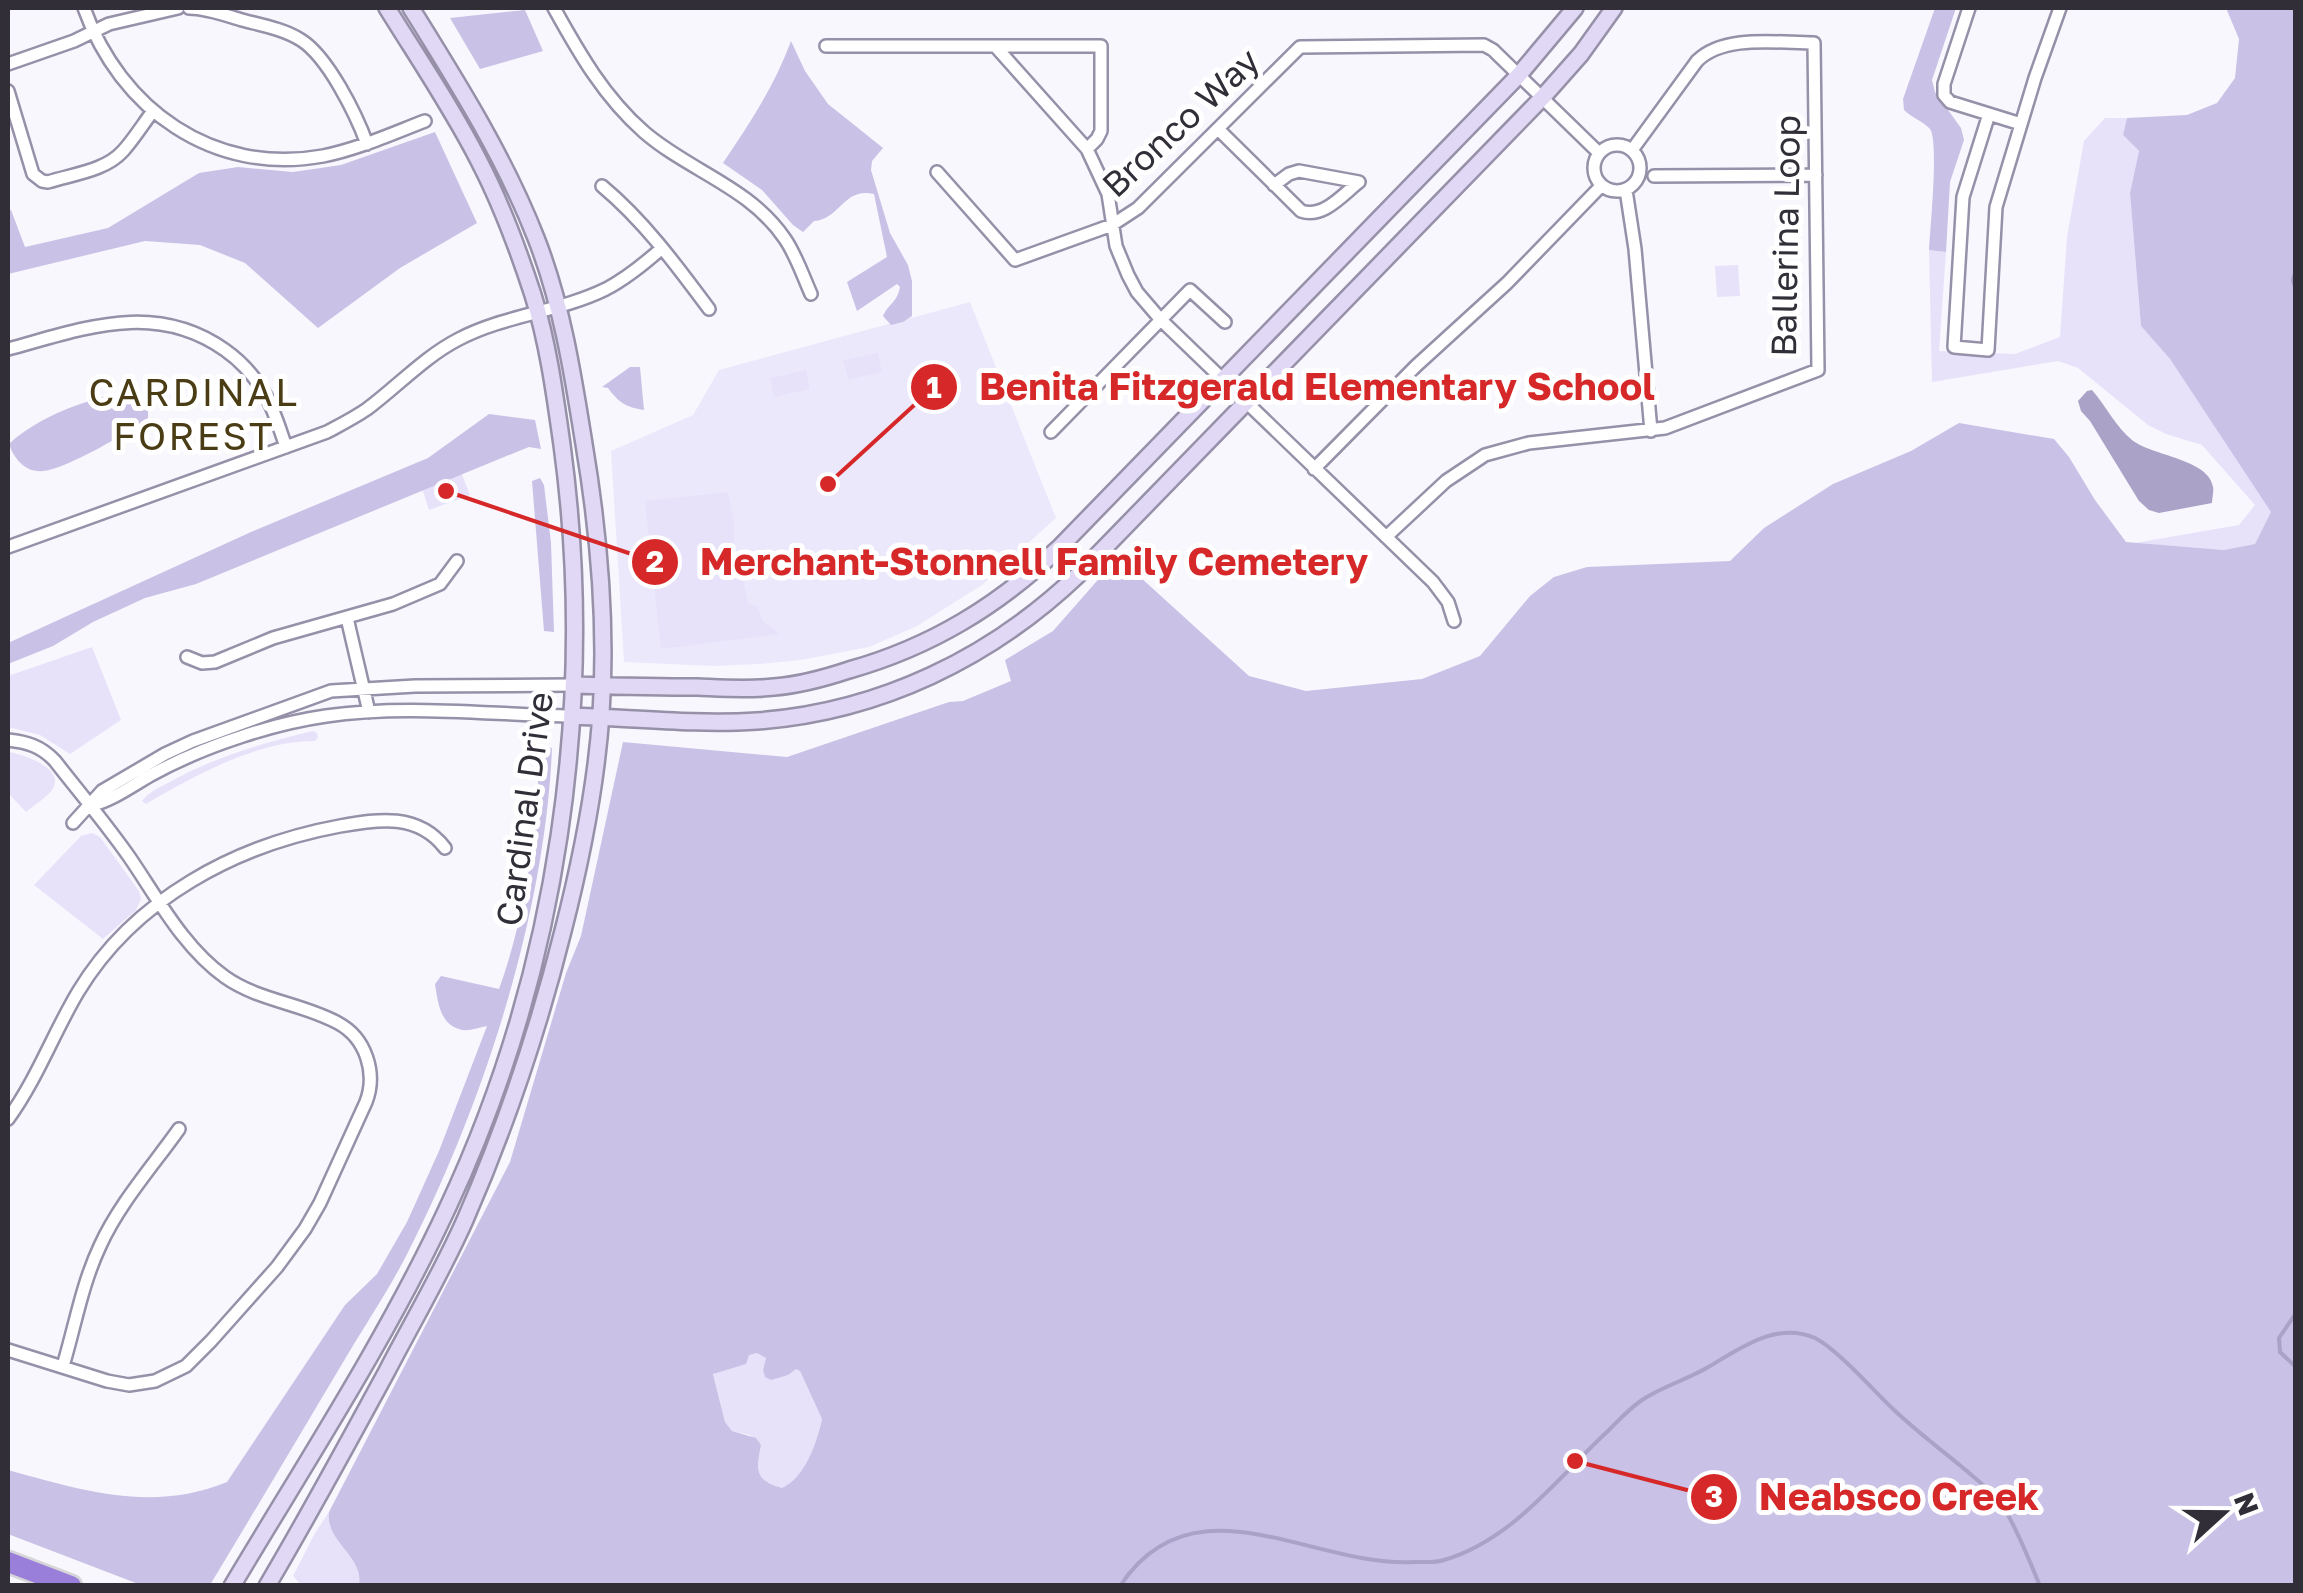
<svg xmlns="http://www.w3.org/2000/svg" width="2303" height="1593" font-family="'Golos Text',sans-serif">
<style>
.built{fill:#ece8fc}
.green{fill:#e7e2fa}
.forest{fill:#c9c1e6;fill-rule:evenodd}
.water{fill:#aba2c7}
.lines{fill:none;stroke-linecap:round;stroke-linejoin:round}
.stream{stroke:#aba2c7;stroke-width:4}
.minor-casing{stroke:#9690a9;stroke-width:16}
.secondary-casing{stroke:#9690a9;stroke-width:20}
.motorway-casing{stroke:#d6d5d7;stroke-width:25}
.minor{stroke:#fff;stroke-width:11}
.secondary{stroke:#e0d8f4;stroke-width:15}
.motorway{stroke:#997eda;stroke-width:20}
.labels{text-anchor:middle;stroke-width:10;stroke-linejoin:round;paint-order:stroke}
.street-label{font-size:35px;fill:#312e38;stroke:#fff}
.neighbourhood-label{font-size:38px;letter-spacing:2.5px;fill:#4a3c14;stroke:#fff}
.leader{fill:none;stroke:#d62828;stroke-width:4}
.callout-dot{fill:#d62828;stroke:#fff;stroke-width:4}
.mark-label{font-size:30px;text-anchor:middle;font-weight:bold;fill:#fff}
.callout-label{font-size:38px;text-anchor:middle;font-weight:bold;fill:#d62828;stroke:#fff;stroke-width:10;stroke-linejoin:round;paint-order:stroke}
</style>
<rect width="100%" height="100%" fill="#f8f7fd"/>
<path class="built" d="M 970,302 L 1056,518 L 982,585 L 917,626 L 869,647 L 801,660 L 759,664 L 715,666 L 624,662 L 611,451 L 693,415 L 719,370 Z"/>
<path class="green" d="M 2105,118 L 2127,118 L 2123,135 L 2139,151 L 2130,193 L 2141,326 L 2170,359 L 2272,513 L 2255,544 L 2225,550 L 2135,543 L 2239,525 L 2255,505 L 2202,445 L 2166,434 L 2148,425 L 2078,368 L 2058,361 L 1932,382 L 1929,250 L 1946,252 L 1939,351 L 2015,354 L 2060,337 L 2067,237 L 2084,141 Z
M 1738,265 L 1740,296 L 1717,297 L 1715,266 Z
M 878,353 L 882,372 L 848,380 L 843,360 Z
M 806,370 L 810,389 L 774,397 L 770,378 Z
M 461,472 L 470,495 L 429,510 L 422,488 Z
M 728,492 L 734,522 L 734,541 L 749,605 L 756,605 L 763,621 L 780,634 L 661,649 L 645,501 Z
M 92,647 L 121,720 L 70,754 L 40,735 L 8,727 L 8,676 Z
M 313,731 L 317,733 L 318,737 L 315,741 C 256,741 196,775 146,804 L 142,801 C 149,792 158,788 168,783 C 214,757 262,743 313,731 Z
M 8,752 C 22,754 67,768 52,790 C 46,798 34,805 26,812 L 8,793 Z
M 92,833 L 100,837 L 139,891 L 141,899 L 136,910 L 103,939 L 34,885 L 81,836 Z
M 757,1353 L 766,1358 L 763,1370 L 765,1377 L 796,1369 L 800,1371 L 822,1419 C 817,1442 805,1478 782,1488 C 754,1479 757,1471 761,1445 L 750,1435 L 732,1431 L 725,1422 L 713,1373 L 745,1364 L 749,1355 Z
M 329,1512 C 325,1542 364,1556 359,1585 L 301,1585 L 293,1576 L 315,1533 Z"/>
<path class="forest" d="M 1935,8 L 1956,8 L 1932,80 L 1935,92 L 1961,128 L 1964,140 L 1950,182 L 1946,252 L 1929,250 C 1930,231 1939,141 1930,129 C 1924,122 1911,117 1904,110 L 1903,99 Z
M 2226,8 L 2296,8 L 2295,1585 L 359,1585 C 364,1556 325,1542 329,1512 L 510,1162 L 566,973 L 581,936 L 623,742 L 787,757 L 949,702 L 963,701 L 1011,681 L 1005,660 L 1053,631 L 1118,557 L 1249,676 L 1306,691 L 1422,679 L 1480,656 L 1530,596 L 1554,577 L 1587,567 L 1730,561 L 1764,528 L 1833,484 L 1911,451 L 1959,423 L 2054,439 L 2069,457 L 2095,500 L 2126,542 L 2224,550 L 2255,544 L 2271,512 L 2170,359 L 2141,326 L 2130,193 L 2139,151 L 2123,135 L 2127,118 L 2187,115 L 2217,103 L 2235,78 L 2239,39 ZM 757,1353 L 766,1358 L 763,1370 L 765,1377 L 771,1380 L 788,1375 L 796,1369 L 800,1371 L 822,1419 C 817,1442 805,1478 782,1488 C 755,1480 756,1471 761,1445 L 756,1438 L 732,1431 L 725,1422 L 713,1374 L 746,1364 L 749,1355 Z
M 525,10 L 543,51 L 480,69 L 450,18 Z
M 791,41 L 805,71 L 828,104 L 883,148 L 872,161 L 871,170 L 890,233 L 908,265 L 912,281 L 912,316 L 903,322 L 891,325 L 883,316 C 889,303 897,303 900,287 L 897,284 L 857,311 L 847,282 L 887,257 L 874,194 C 843,187 841,219 814,221 L 803,232 L 793,225 L 762,190 L 723,163 C 750,123 775,85 791,41 Z
M 435,132 L 477,223 L 400,268 L 318,328 L 245,263 L 200,245 L 145,241 L 8,274 L 8,212 L 11,210 L 25,247 L 108,228 L 199,173 L 238,167 L 293,172 L 341,165 Z
M 630,367 L 640,367 L 644,410 C 626,407 619,403 608,388 L 602,387 Z
M 133,392 L 148,403 L 148,418 C 130,432 64,470 43,471 C 26,473 14,459 9,444 C 37,417 94,395 133,392 Z
M 489,414 L 535,420 L 541,449 L 529,447 L 504,457 L 196,584 L 145,598 L 93,622 L 53,646 L 8,664 L 8,643 L 251,532 L 428,458 Z
M 540,478 L 544,485 L 551,543 L 554,632 L 544,631 L 532,481 Z
M 540,745 L 552,748 C 545,917 481,1111 404,1260 C 385,1296 362,1330 342,1364 C 298,1438 254,1512 210,1585 L 141,1585 L 8,1534 L 8,1470 C 81,1490 152,1513 227,1482 L 345,1305 L 377,1274 L 407,1222 L 439,1151 L 487,1026 C 481,1027 470,1031 463,1030 C 440,1026 438,1003 435,984 L 441,976 L 499,989 C 527,912 537,827 540,745 Z"/>
<path class="water" d="M 2092,390 C 2106,406 2116,427 2132,440 C 2152,456 2209,459 2213,487 C 2214,489 2212,501 2212,503 L 2159,513 L 2149,510 L 2139,501 L 2090,421 L 2081,411 L 2078,401 L 2087,391 Z"/>
<g class="lines">
<path class="stream" d="M 2296,270 L 2293,280 L 2296,291
M 2296,1313 L 2279,1338 L 2280,1352 L 2296,1367
M 1120,1586 C 1194,1474 1313,1568 1414,1562 C 1424,1562 1435,1563 1444,1560 C 1513,1540 1559,1476 1609,1430 C 1619,1420 1630,1408 1642,1400 C 1663,1386 1689,1379 1710,1366 C 1741,1348 1777,1321 1815,1338 C 1837,1349 1873,1390 1893,1409 C 1915,1430 1939,1448 1962,1467 C 1977,1480 1995,1493 2005,1510 C 2019,1533 2029,1560 2040,1586"/>
<g class="minor-casing">
<path id="minor" d="M 84,8 C 120,109 213,176 323,156 C 358,149 391,134 425,121
M 189,8 C 207,8 225,15 242,20 C 261,25 284,29 301,40 C 328,57 356,114 367,144
M 554,8 C 579,53 604,97 644,132 C 689,171 750,187 785,239 C 796,255 803,276 811,294
M 1969,8 L 1944,84 L 1944,95 L 1950,102 L 2021,124
M 826,46 L 1101,46 L 1101,131 L 1097,139 L 1087,149
M 996,47 L 1087,149 L 1108,194 L 1116,246 L 1128,275 L 1137,292 L 1161,320 L 1433,582 L 1448,602 L 1454,621
M 8,64 L 74,41 L 109,24 L 178,8
M 8,91 L 33,174 L 42,181 L 48,182 C 73,174 105,171 123,151 C 134,139 143,124 153,111
M 1989,114 L 1963,197 L 1954,347 L 1988,350 L 1996,207 L 2035,78 L 2060,8
M 1219,130 L 1301,211 C 1323,219 1342,195 1359,182 L 1299,171 L 1289,174 L 1274,185
M1594 168a23 23 0 1 1 46 0a23 23 0 1 1-46 0Z
M 937,172 L 1015,260 L 1112,225 L 1138,208 L 1300,47 L 1484,45 L 1493,50 L 1599,153
M 1654,176 L 1816,175
M 602,186 C 644,221 677,266 709,309
M 1626,190 L 1635,249 L 1651,431
M 8,349 C 83,329 154,300 225,350 C 242,362 256,378 266,396 C 275,412 280,430 286,447
M 1051,432 L 1190,290 L 1225,322
M 1314,469 L 1416,366 L 1507,283 L 1601,186
M 1386,537 L 1446,481 L 1485,455 L 1529,443 L 1665,428 L 1818,370 L 1814,43 C 1778,43 1724,34 1697,61 L 1632,150
M 8,547 L 327,432 C 340,425 354,418 367,409 C 398,386 424,357 459,339 C 505,315 559,312 606,289 C 627,278 644,264 662,248
M 347,618 L 369,712
M 187,657 L 202,663 L 215,662 L 273,638 L 393,604 L 440,584 L 457,561
M 8,740 C 27,742 41,746 55,761 C 80,793 107,825 130,858 C 158,899 184,948 225,977 C 259,1001 301,1003 338,1023 C 366,1038 377,1073 366,1102 L 320,1203 L 305,1229 L 277,1267 L 211,1341 L 186,1366 L 155,1381 L 129,1385 L 107,1381 L 8,1350
M 90,806 C 113,800 130,787 151,775 C 180,759 212,746 243,736 C 270,727 298,720 326,716 C 406,704 491,715 572,716
M 73,823 L 102,791 L 165,754 L 193,741 L 331,691 L 415,686 L 573,685
M 8,1119 C 37,1079 53,1034 78,992 C 134,899 236,845 340,826 C 379,819 418,813 445,848
M 63,1366 C 75,1326 82,1284 100,1246 C 119,1204 152,1167 179,1129"/>
</g>
<g class="secondary-casing">
<path id="secondary" d="M 573,685 C 614,686 656,687 697,687 C 722,688 749,690 774,687 C 799,685 825,678 849,670 C 931,647 998,606 1060,547 L 1518,76 L 1575,8
M 572,716 C 633,718 696,725 757,721 C 880,712 991,658 1079,574 L 1542,98 L 1581,54 L 1614,8
M 232,1586 C 306,1462 386,1340 447,1209 C 558,973 597,702 562,445 C 555,395 548,343 533,295 C 518,249 501,203 479,161 C 452,108 418,58 387,8
M 267,1586 C 309,1515 348,1443 387,1371 C 413,1321 442,1272 465,1220 C 506,1126 538,1031 563,931 C 581,861 596,787 601,714 C 607,624 599,533 584,444 C 573,375 562,304 536,238 C 504,156 457,82 411,8"/>
</g>
<g class="motorway-casing">
<path id="motorway" d="M 8,1562 L 71,1586"/>
</g>
<use href="#minor" class="minor"/>
<use href="#secondary" class="secondary"/>
<use href="#motorway" class="motorway"/>
</g>
<g class="labels">
<g class="street-label">
<text transform="translate(1181 123) rotate(-43)" y="12">Bronco Way</text>
<text transform="translate(1786 236) rotate(-89)" y="12">Ballerina Loop</text>
<text transform="translate(525 809) rotate(-82)" y="12">Cardinal Drive</text>
</g>
<g class="neighbourhood-label">
<text x="194" y="406">CARDINAL<tspan x="194" dy="44">FOREST</tspan></text>
</g>
</g>
<path class="leader" d="M828 484L934 387M446 491L655 562M1575 1461L1714 1497"/>
<g class="callout-dot">
<circle cx="828" cy="484" r="10"/>
<circle cx="446" cy="491" r="10"/>
<circle cx="1575" cy="1461" r="10"/>
<circle cx="934" cy="387" r="25"/>
<circle cx="655" cy="562" r="25"/>
<circle cx="1714" cy="1497" r="25"/>
</g>
<g class="mark-label">
<text x="934" y="398">1</text>
<text x="655" y="572">2</text>
<text x="1714" y="1507">3</text>
</g>
<g class="callout-label">
<text x="1317" y="400">Benita Fitzgerald Elementary School</text>
<text x="1034" y="575">Merchant-Stonnell Family Cemetery</text>
<text x="1899" y="1510">Neabsco Creek</text>
</g>
<rect width="2303" height="1593" fill="none" stroke="#312e38" stroke-width="20"/>
<g transform="translate(2223 1513) rotate(69)" stroke="#ffffff" stroke-width="8" paint-order="stroke">
<path d="M0-8L18 38L0 25L-18 38Z" fill="#312e38"/>
<text y="-15" font-size="28" font-weight="bold" text-anchor="middle" fill="#312e38">N</text>
</g>
</svg>
